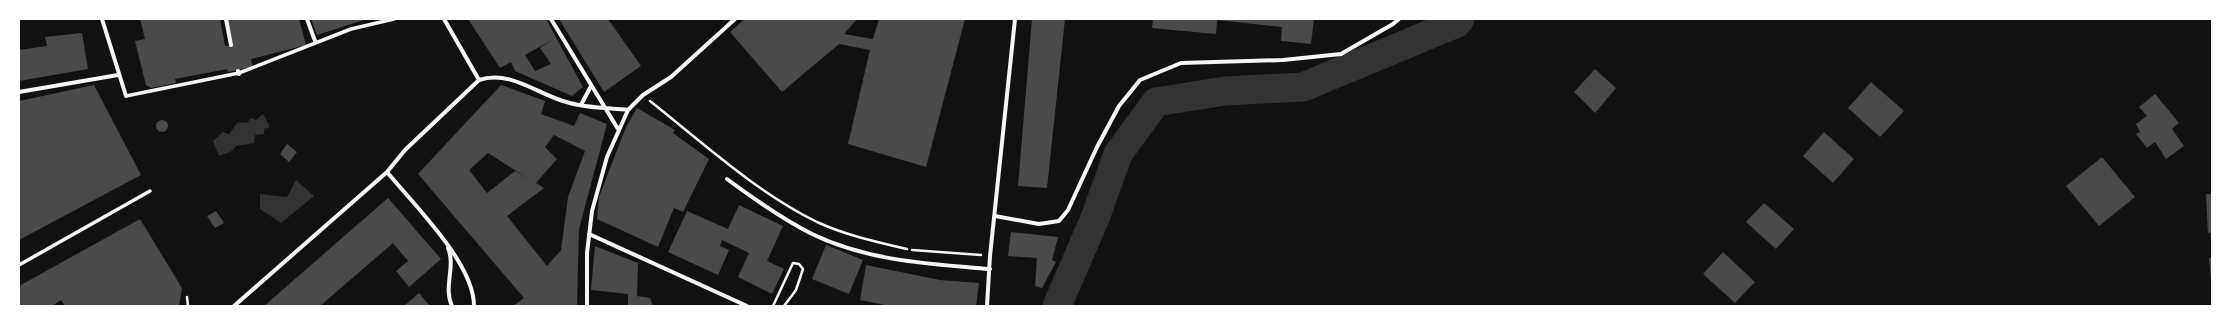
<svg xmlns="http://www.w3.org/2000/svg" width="2231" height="325" font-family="'Fira Sans Condensed',sans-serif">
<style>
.water{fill:#333}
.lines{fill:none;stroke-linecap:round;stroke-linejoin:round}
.river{stroke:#333;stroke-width:29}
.building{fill:#4a4a4a;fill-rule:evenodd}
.path{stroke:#f5f5f5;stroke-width:2.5}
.pedestrian{stroke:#f5f5f5;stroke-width:3.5}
.minor{stroke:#f5f5f5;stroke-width:4}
</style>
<rect width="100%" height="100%" fill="#111"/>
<path class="water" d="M 263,114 L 270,127 L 264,129 L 264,134 L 255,135 L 254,143 L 236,146 L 232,151 L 219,156 L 213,141 L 223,132 L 229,134 L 238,122 L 247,123 L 251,118 L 256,120 Z
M 296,180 L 314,196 L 281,223 L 260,209 L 260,194 L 287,197 Z"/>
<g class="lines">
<path class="river" d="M 1057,306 L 1095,218 L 1118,154 L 1156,102 L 1225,91 L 1303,87 L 1457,23 L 1460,19"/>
</g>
<path class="building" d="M 140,19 L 220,19 L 225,46 L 233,45 L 227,19 L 299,19 L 306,45 L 251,59 L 253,67 L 228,72 L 227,69 L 175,79 L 176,83 L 151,88 L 146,85 L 135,41 L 145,39 Z
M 311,19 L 367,19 L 317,35 Z
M 468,19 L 546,19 L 583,87 L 572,96 L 515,71 L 511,62 L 500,68 ZM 552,40 L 540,48 L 551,64 L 535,71 L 525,55 Z
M 559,19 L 608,19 L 641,66 L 604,92 Z
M 745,19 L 857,19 L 844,34 L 873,39 L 879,19 L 965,19 L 926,167 L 848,144 L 870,50 L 839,44 L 782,92 L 730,32 Z
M 1032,19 L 1065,19 L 1047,188 L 1018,186 Z
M 1153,19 L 1314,19 L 1311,44 L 1281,41 L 1282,27 L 1217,20 L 1216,34 L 1152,28 Z
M 82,33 L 88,69 L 19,81 L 19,50 L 47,46 L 45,37 Z
M 1595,69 L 1616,88 L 1595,113 L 1574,92 Z
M 1871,82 L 1904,111 L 1880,137 L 1848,108 Z
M 94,85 L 141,175 L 19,240 L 19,101 Z
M 501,85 L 545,101 L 541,114 L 574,126 L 580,113 L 607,124 L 579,229 L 577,306 L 513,306 L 524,298 L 418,174 ZM 554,135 L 585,151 L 568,197 L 561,250 L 547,266 L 507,216 L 544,188 L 536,183 L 557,159 L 545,147 ZM 488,153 L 529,179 L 515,171 L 487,193 L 469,170 Z
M 2155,94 L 2179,123 L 2172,129 L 2184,146 L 2166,159 L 2155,142 L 2147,148 L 2136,134 L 2140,132 L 2136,124 L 2147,116 L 2139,107 Z
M 637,108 L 675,130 L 673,133 L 709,159 L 683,212 L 674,208 L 658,247 L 597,219 L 599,197 L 626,127 Z
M156 126a6 6 0 1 1 12 0a6 6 0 1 1-12 0Z
M 1824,132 L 1854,159 L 1833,183 L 1803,156 Z
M 287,144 L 297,152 L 289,162 L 280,154 Z
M 2102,157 L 2135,197 L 2099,226 L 2066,186 Z
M 2206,194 L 2212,194 L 2212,232 L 2208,233 Z
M 388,198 L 441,259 L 409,287 L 396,271 L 408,261 L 393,243 L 320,306 L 264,306 Z
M 1764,203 L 1794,229 L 1776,249 L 1746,222 Z
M 739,205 L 783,226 L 767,261 L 784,269 L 772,294 L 738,277 L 749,253 L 722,240 L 720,246 L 729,250 L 718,275 L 668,252 L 687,211 L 728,229 Z
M 216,211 L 224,223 L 215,228 L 207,216 Z
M 140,219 L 182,288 L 179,306 L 65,306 L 61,300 L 52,306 L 19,306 L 19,286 Z
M 1011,232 L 1058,237 L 1052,260 L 1056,262 L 1042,288 L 1035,286 L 1037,258 L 1008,256 Z
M 826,245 L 863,260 L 849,294 L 812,279 Z
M 595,246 L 638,263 L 637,296 L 650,298 L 653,306 L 628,306 L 628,294 L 591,290 Z
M 1723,252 L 1755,282 L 1735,303 L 1703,274 Z
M 2209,258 L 2212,258 L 2212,281 L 2211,281 Z
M 866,265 L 940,280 L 979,283 L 976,306 L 890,306 L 860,300 Z
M 419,293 L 430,306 L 404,306 Z"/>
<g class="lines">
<path class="path" d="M 650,101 C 703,143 756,192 817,222 C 845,235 877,242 907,249
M 912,250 L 981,255
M 187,297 L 188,306
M 773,306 L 793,263 L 799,264 L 803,269 L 796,290 L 784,306"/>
<path class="pedestrian" d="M 126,96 L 239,73 L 351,29 L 394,19
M 19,265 L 150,191"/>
<path class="minor" d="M 102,19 L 126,96
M 226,19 L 231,45
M 307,19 L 315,41
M 551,19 L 618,129
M 238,71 L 239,74
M 479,80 C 511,69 539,96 570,103 C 588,108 609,108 628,110
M 19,92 L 118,75
M 581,105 L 591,86
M 387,172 C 414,205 474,263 474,306
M 727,179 C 754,199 782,219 812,234 C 868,261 929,264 990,269
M 995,216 L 1039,224 L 1059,221 L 1068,210 L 1097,147 L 1119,106 L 1140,80 L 1181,63 L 1283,60 L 1341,54 L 1393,24 L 1399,19
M 589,234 L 747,306
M 448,248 C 456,267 443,287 452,306
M 234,306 L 387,172 L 405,150 L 479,80 L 444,19
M 587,306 L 587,253 L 592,211 L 607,157 L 628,110 L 643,95 L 671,77 L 735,19
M 987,306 L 990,256 L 1015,19"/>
</g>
<rect width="2231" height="325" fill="none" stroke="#ffffff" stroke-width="40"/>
</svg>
